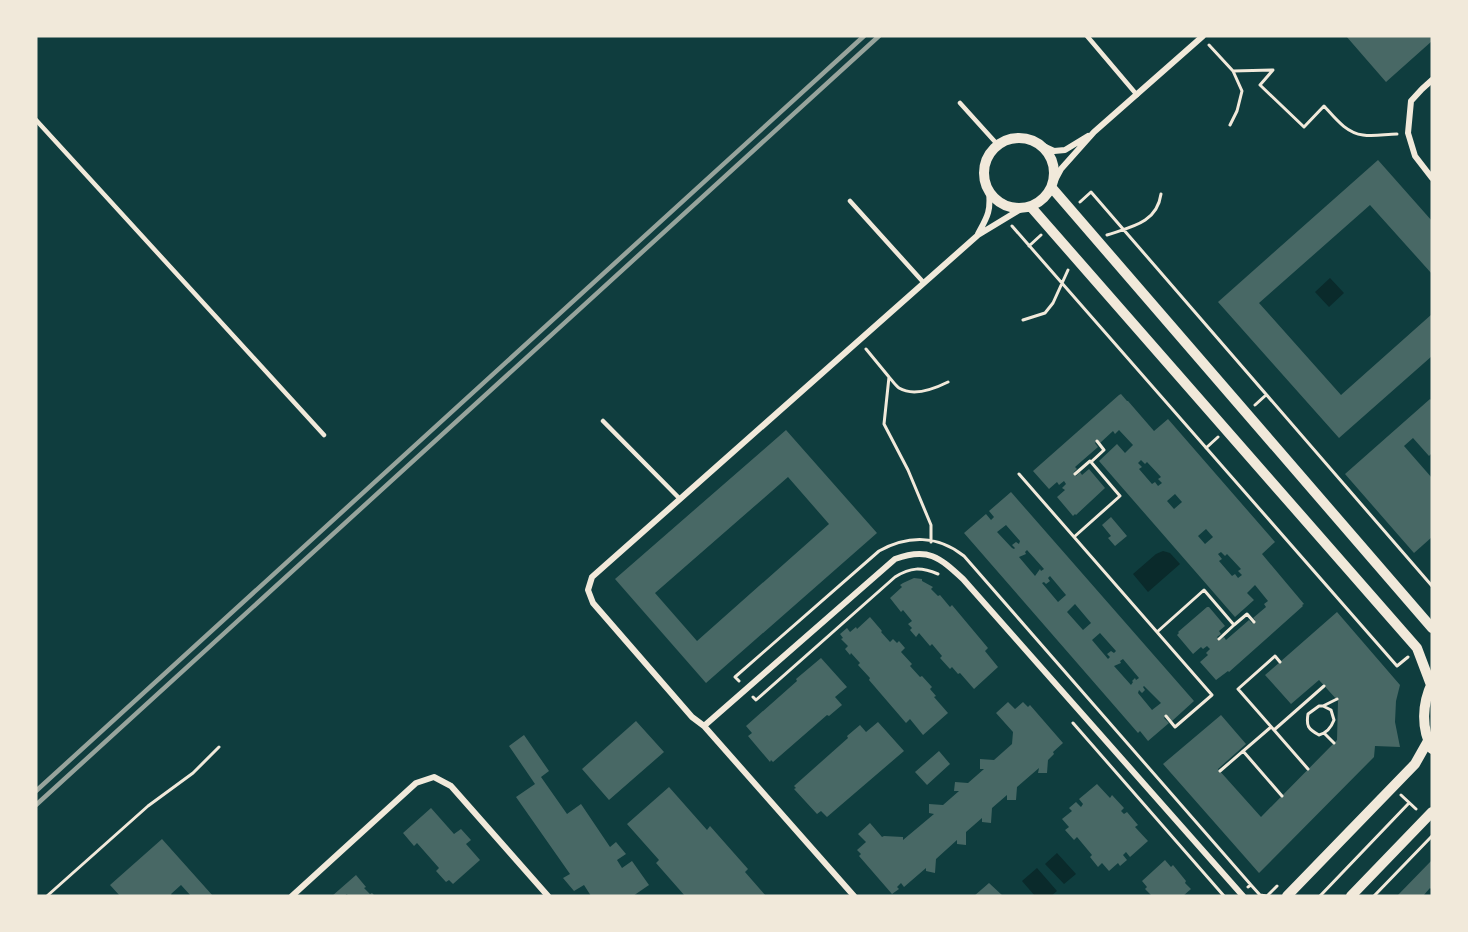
<svg xmlns="http://www.w3.org/2000/svg" width="1468" height="932" font-family="Ubuntu,sans-serif">
<style>
.water{fill:#0a2a2b}
.building{fill:#486865;fill-rule:evenodd}
.lines{fill:none;stroke-linecap:round;stroke-linejoin:round}
.path{stroke:#f1e9da;stroke-width:3}
.service{stroke:#f1e9da;stroke-width:4.5}
.minor{stroke:#f1e9da;stroke-width:6}
.tertiary{stroke:#f1e9da;stroke-width:10}
.rail{stroke:#97a49c;stroke-width:4.5}
</style>
<rect width="100%" height="100%" fill="#0f3d3e"/>
<path class="water" d="M 1330,278 L 1344,293 L 1329,307 L 1315,292 Z
M 1163,551 L 1170,553 L 1180,564 L 1148,592 L 1133,574 L 1156,554 Z
M 1057,853 L 1076,874 L 1064,884 L 1045,864 Z
M 1037,868 L 1057,891 L 1051,896 L 1035,896 L 1022,881 Z"/>
<path class="building" d="M 1346,36 L 1432,36 L 1432,41 L 1386,82 Z
M 1378,160 L 1432,221 L 1432,274 L 1370,205 L 1259,303 L 1341,395 L 1432,314 L 1432,356 L 1339,438 L 1218,302 Z
M 1121,394 L 1127,401 L 1128,401 L 1154,431 L 1168,419 L 1275,542 L 1262,554 L 1304,604 L 1302,605 L 1303,606 L 1229,672 L 1228,671 L 1216,680 L 1200,662 L 1208,655 L 1206,653 L 1210,649 L 1207,646 L 1203,649 L 1201,647 L 1193,654 L 1177,635 L 1179,633 L 1178,632 L 1207,607 L 1209,607 L 1225,626 L 1219,631 L 1221,634 L 1217,637 L 1220,640 L 1224,637 L 1226,640 L 1249,620 L 1252,623 L 1255,620 L 1253,618 L 1266,607 L 1264,604 L 1268,601 L 1255,585 L 1247,593 L 1254,600 L 1235,617 L 1099,461 L 1117,444 L 1125,453 L 1133,445 L 1119,430 L 1115,434 L 1113,431 L 1100,443 L 1098,440 L 1095,443 L 1098,447 L 1075,467 L 1077,469 L 1074,472 L 1076,476 L 1080,472 L 1082,475 L 1089,469 L 1105,488 L 1076,515 L 1075,514 L 1073,516 L 1057,497 L 1065,490 L 1062,488 L 1066,484 L 1064,481 L 1059,485 L 1057,482 L 1049,489 L 1033,471 L 1119,395 ZM 1141,460 L 1145,464 L 1147,462 L 1161,477 L 1158,479 L 1162,483 L 1158,486 L 1155,482 L 1152,484 L 1139,469 L 1142,467 L 1138,463 ZM 1175,494 L 1182,502 L 1174,509 L 1167,501 ZM 1206,529 L 1213,537 L 1205,544 L 1198,536 ZM 1221,552 L 1225,556 L 1227,554 L 1241,569 L 1238,571 L 1242,575 L 1238,578 L 1235,574 L 1232,576 L 1219,561 L 1222,559 L 1218,554 Z
M 1430,399 L 1432,401 L 1432,453 L 1429,456 L 1413,438 L 1404,446 L 1432,478 L 1432,537 L 1414,553 L 1345,474 Z
M 786,430 L 877,533 L 706,683 L 615,579 ZM 788,477 L 829,524 L 697,641 L 655,593 Z
M 1011,492 L 1194,701 L 1172,721 L 1167,715 L 1164,718 L 1169,723 L 1148,741 L 1140,731 L 1138,733 L 964,533 L 986,514 L 991,520 L 994,517 L 989,511 ZM 1006,525 L 1020,541 L 1019,544 L 1016,542 L 1012,545 L 1015,548 L 1014,549 L 1012,548 L 997,532 ZM 1027,550 L 1044,569 L 1041,571 L 1040,569 L 1035,576 L 1019,557 L 1026,554 L 1025,552 ZM 1050,576 L 1066,595 L 1058,602 L 1042,583 L 1044,582 L 1046,584 L 1050,581 L 1048,578 ZM 1075,604 L 1091,623 L 1083,630 L 1067,612 ZM 1100,633 L 1116,651 L 1114,653 L 1111,651 L 1107,654 L 1110,657 L 1108,659 L 1092,640 ZM 1123,659 L 1139,678 L 1136,680 L 1135,678 L 1132,681 L 1133,682 L 1131,685 L 1114,666 L 1121,663 L 1120,661 ZM 1144,686 L 1161,703 L 1152,710 L 1138,693 L 1139,690 L 1142,693 L 1145,690 L 1143,687 Z
M 1111,517 L 1127,536 L 1115,546 L 1108,538 L 1111,536 L 1102,525 Z
M 914,578 L 922,579 L 922,581 L 933,587 L 931,589 L 938,596 L 940,595 L 950,607 L 952,605 L 988,648 L 985,651 L 998,667 L 974,689 L 960,673 L 958,674 L 952,667 L 950,669 L 940,658 L 942,656 L 932,644 L 930,646 L 919,633 L 916,637 L 910,630 L 912,628 L 908,624 L 912,621 L 903,610 L 901,612 L 890,598 L 902,587 L 900,585 L 903,583 Z
M 1337,612 L 1400,685 L 1396,701 L 1395,722 L 1400,747 L 1375,746 L 1374,757 L 1259,873 L 1163,764 L 1221,715 L 1246,744 L 1218,769 L 1261,817 L 1337,740 L 1338,701 L 1319,680 L 1291,704 L 1265,675 Z
M 870,617 L 882,631 L 881,632 L 890,642 L 893,639 L 897,643 L 899,641 L 905,648 L 901,652 L 912,664 L 910,666 L 920,677 L 922,676 L 932,687 L 930,689 L 936,696 L 934,697 L 948,713 L 923,735 L 910,719 L 906,723 L 869,680 L 870,678 L 858,665 L 860,663 L 851,653 L 850,655 L 845,649 L 848,646 L 841,639 L 843,638 L 840,634 L 847,628 L 850,632 L 856,627 L 857,629 Z
M 821,658 L 847,687 L 835,697 L 842,705 L 829,716 L 827,715 L 773,762 L 771,760 L 770,762 L 748,736 L 752,733 L 746,726 L 797,681 L 796,679 Z
M 1008,702 L 1015,709 L 1023,702 L 1028,707 L 1030,705 L 1063,743 L 1053,752 L 1054,754 L 1048,760 L 1047,773 L 1038,773 L 1039,768 L 1017,787 L 1016,800 L 1007,800 L 1007,795 L 992,808 L 991,823 L 982,822 L 982,818 L 966,832 L 966,845 L 957,844 L 957,840 L 936,859 L 935,873 L 926,871 L 926,868 L 904,887 L 901,883 L 897,887 L 899,889 L 892,894 L 859,856 L 861,854 L 857,850 L 866,842 L 858,834 L 870,823 L 882,837 L 884,836 L 903,837 L 903,840 L 934,814 L 929,813 L 929,804 L 943,805 L 959,791 L 954,791 L 955,782 L 968,783 L 984,769 L 980,769 L 980,759 L 994,760 L 1012,744 L 1013,732 L 996,713 Z
M 636,721 L 664,752 L 609,800 L 582,769 Z
M 878,722 L 904,751 L 827,817 L 821,811 L 817,814 L 794,789 L 796,788 L 794,786 L 848,738 L 847,736 L 860,725 L 866,732 Z
M 524,735 L 549,771 L 541,777 L 567,814 L 581,804 L 610,847 L 616,842 L 626,854 L 617,860 L 622,868 L 632,861 L 649,885 L 633,896 L 591,896 L 584,885 L 574,891 L 563,878 L 570,874 L 516,797 L 535,784 L 509,746 Z
M 939,751 L 950,764 L 927,785 L 915,772 Z
M 1097,784 L 1110,798 L 1112,795 L 1124,808 L 1121,811 L 1124,814 L 1127,812 L 1138,825 L 1135,827 L 1148,841 L 1130,857 L 1126,852 L 1123,855 L 1127,860 L 1120,866 L 1118,863 L 1109,871 L 1102,863 L 1098,867 L 1090,857 L 1092,855 L 1077,837 L 1074,840 L 1065,830 L 1069,827 L 1062,819 L 1072,811 L 1069,808 L 1076,802 L 1081,807 L 1083,804 L 1079,799 Z
M 669,787 L 707,830 L 710,826 L 748,869 L 745,872 L 766,896 L 685,896 L 656,863 L 659,860 L 627,824 Z
M 431,808 L 454,834 L 461,829 L 471,840 L 466,844 L 480,860 L 453,884 L 449,880 L 446,882 L 436,871 L 439,868 L 417,843 L 414,846 L 403,833 Z
M 162,839 L 213,896 L 191,896 L 181,885 L 171,894 L 172,896 L 120,896 L 110,885 Z
M 1165,860 L 1171,867 L 1173,865 L 1186,881 L 1185,883 L 1191,889 L 1183,896 L 1152,896 L 1145,889 L 1147,887 L 1142,881 Z
M 1432,860 L 1432,890 L 1430,888 L 1423,896 L 1397,896 Z
M 356,875 L 366,887 L 364,888 L 370,894 L 372,893 L 375,896 L 348,896 L 347,894 L 344,896 L 332,896 Z
M 989,883 L 1003,896 L 974,896 Z"/>
<g class="lines">
<path class="path" d="M 1209,45 L 1233,71 L 1273,70 L 1260,85 L 1304,127 L 1324,106 C 1335,118 1346,133 1363,135 C 1374,137 1386,134 1397,134
M 1230,125 L 1237,111 L 1242,91 L 1233,71
M 1080,202 L 1091,192 L 1432,586
M 1012,226 L 1397,666 L 1408,657
M 1107,235 C 1131,227 1157,223 1161,194
M 1029,246 L 1041,235
M 1023,320 L 1045,313 L 1053,303 L 1068,270
M 866,349 L 889,377 L 884,424 L 908,470 L 931,525 L 931,542
M 889,377 C 892,380 895,385 899,388 C 914,397 934,389 948,382
M 1255,405 L 1266,395
M 1206,448 L 1218,437
M 1019,474 L 1212,695 L 1175,727 L 1166,716
M 1075,474 L 1090,461
M 1074,537 L 1120,496 L 1091,462 L 1104,450 L 1097,441
M 1234,625 L 1247,614 L 1254,622
M 1157,632 L 1204,590 L 1234,625 L 1219,639
M 1280,662 L 1275,656 L 1238,689 L 1274,730 L 1324,686
M 739,681 L 735,677 L 879,551 C 908,535 938,535 964,556 L 1251,885 L 1248,887
M 753,697 L 756,700 L 895,577 C 911,567 921,567 938,574
M 1323,706 L 1319,706 L 1308,714 C 1306,726 1308,729 1319,735 C 1327,733 1331,728 1334,720 L 1331,710 L 1323,706 L 1337,699
M 1073,723 L 1224,896
M 1274,730 L 1308,769
M 1325,734 L 1334,743
M 1243,751 L 1282,796
M 1220,771 L 1271,727
M 1401,795 L 1416,809
M 1251,885 L 1260,895 L 1267,896 L 1277,886
M 47,896 L 148,806 L 193,773 L 219,747
M 1320,896 L 1409,803
M 1374,896 L 1432,836"/>
<path class="service" d="M 1087,36 L 1137,95
M 960,103 L 997,144
M 36,120 L 324,435
M 850,201 L 924,283
M 603,421 L 680,499"/>
<path class="minor" d="M 1432,80 L 1422,89 L 1411,101 L 1408,133 L 1415,156 L 1432,178
M 1039,144 L 1054,151 L 1065,150 L 1088,136
M 1054,182 L 1061,169 L 1094,132 L 1203,36
M 978,234 C 987,217 991,212 989,192
M 704,726 L 895,559 C 928,547 939,557 963,579 L 1243,896
M 292,896 L 416,783 L 434,777 L 451,786 L 548,896
M 854,896 L 704,726 L 692,717 L 593,603 L 588,590 L 592,577 L 978,235 L 1021,209"/>
<path class="tertiary" d="M984 173a35 35 0 1 1 70 0a35 35 0 1 1-70 0Z
M 1052,188 L 1432,628
M 1031,207 L 1417,648 L 1431,685
M 1432,683 C 1422,704 1421,728 1432,749
M 1287,896 L 1415,764 L 1428,741
M 1351,896 L 1432,812"/>
<path class="rail" d="M 36,791 L 864,36
M 36,805 L 879,36"/>
</g>
<rect width="1468" height="932" fill="none" stroke="#f1e9da" stroke-width="75"/>
</svg>
